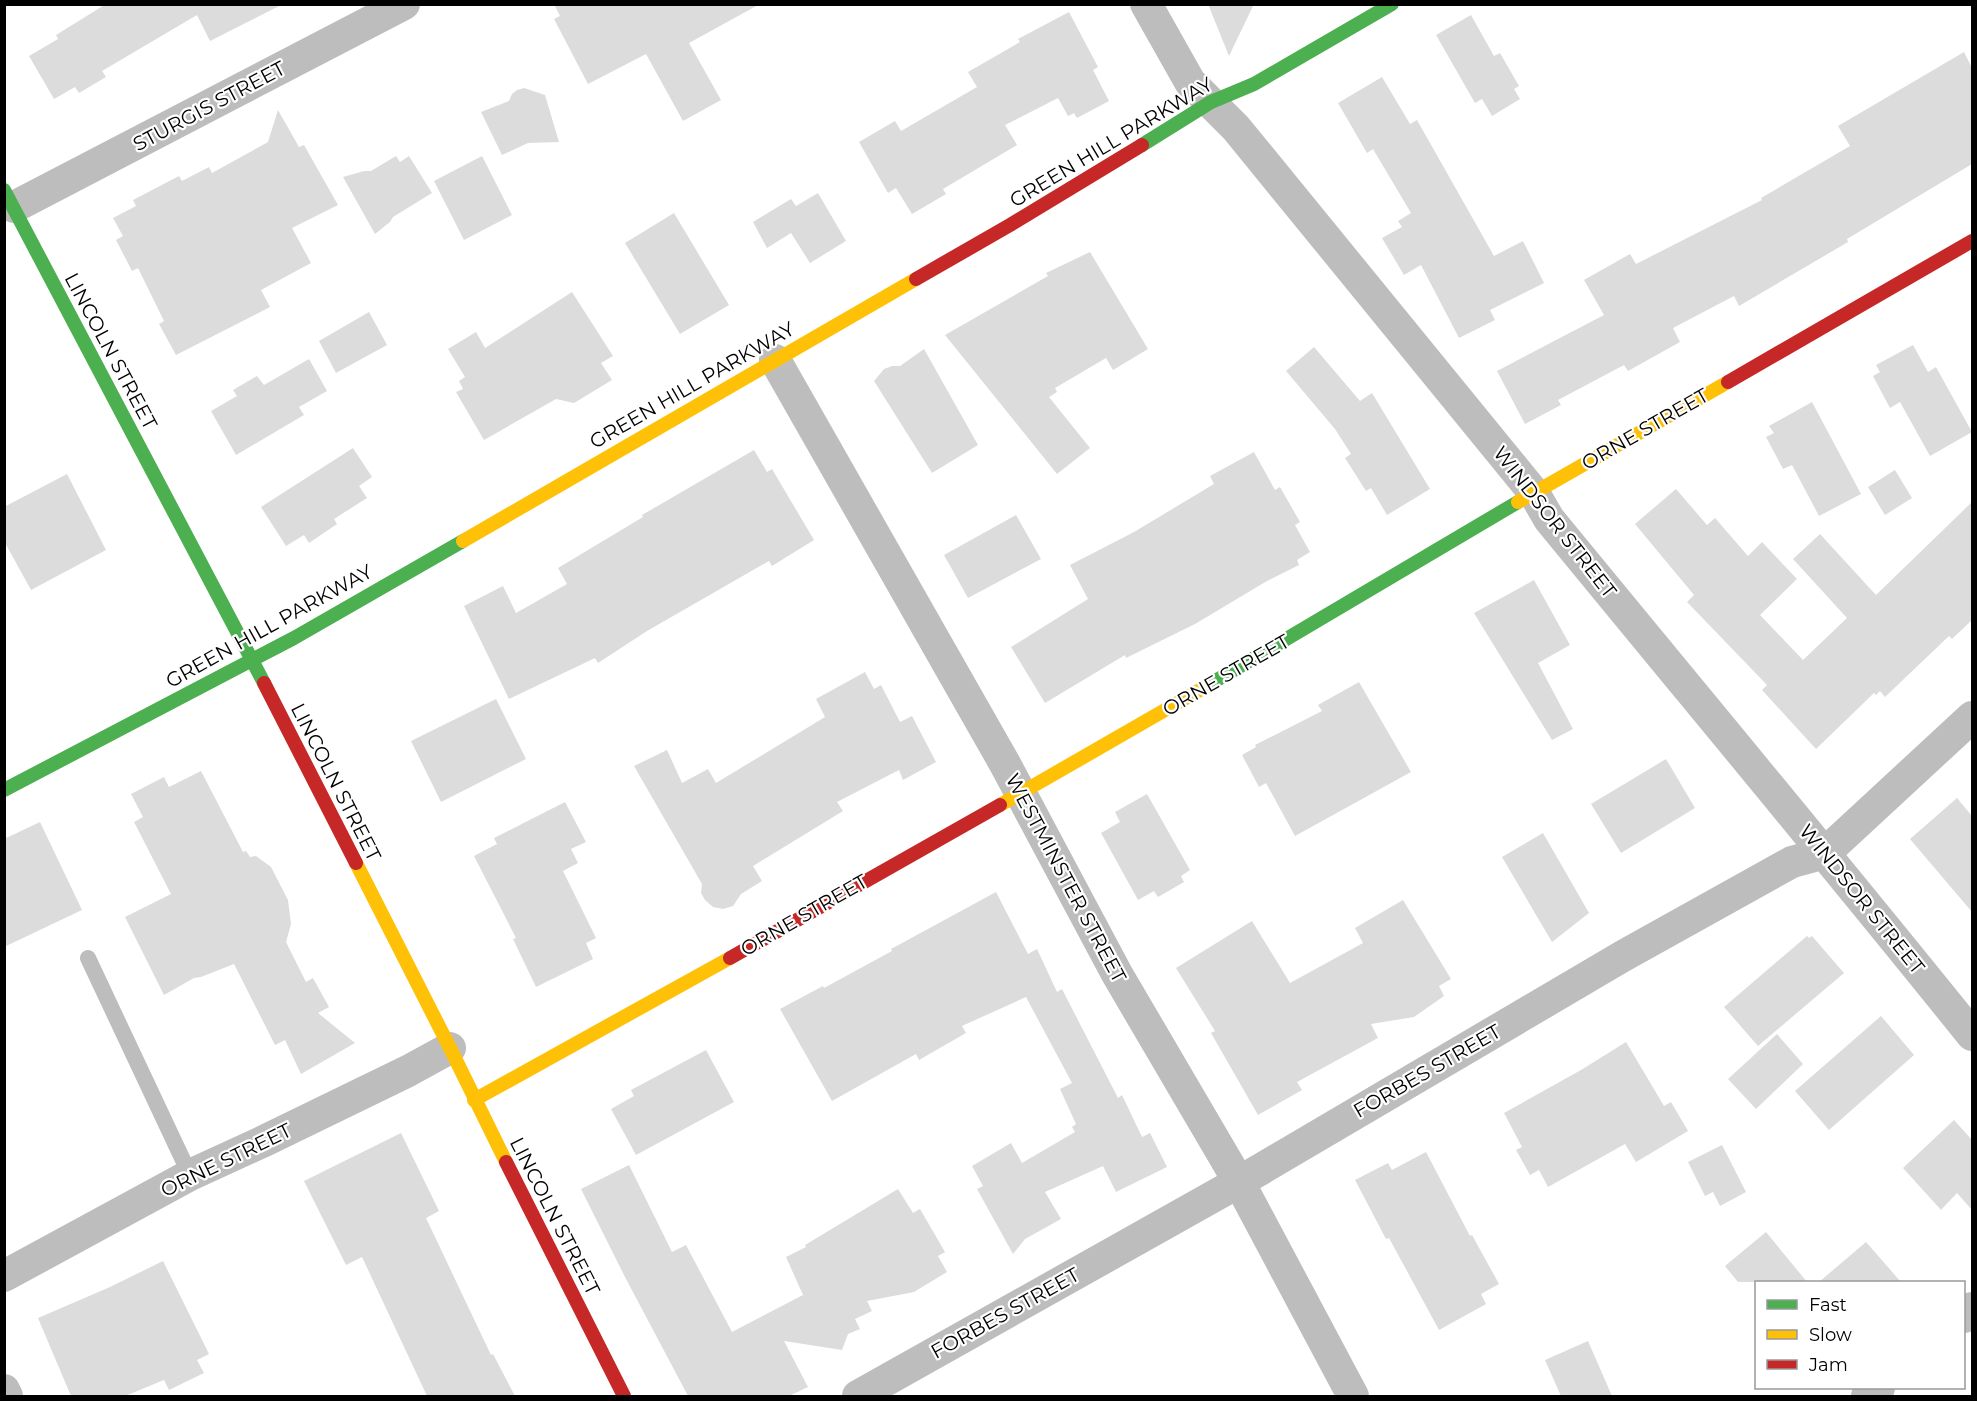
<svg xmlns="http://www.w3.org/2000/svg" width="1977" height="1401" font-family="Montserrat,sans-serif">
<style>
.building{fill:#dcdcdc}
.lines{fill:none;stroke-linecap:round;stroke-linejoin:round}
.lane{stroke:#bdbdbd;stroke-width:16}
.street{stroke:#bdbdbd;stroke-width:32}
.fast{stroke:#4caf50;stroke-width:14}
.slow{stroke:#ffc107;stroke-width:14}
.jam{stroke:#c62828;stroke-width:14}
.labels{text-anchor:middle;stroke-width:4.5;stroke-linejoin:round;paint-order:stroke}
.street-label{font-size:20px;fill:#000;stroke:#fff}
</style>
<rect width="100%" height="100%" fill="#fff"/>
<path class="building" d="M 106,4 L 283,4 L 210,41 L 197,15 L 102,71 L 106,77 L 79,93 L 75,87 L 54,99 L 29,56 L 58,39 L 56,35 Z
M 554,4 L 760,4 L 689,43 L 721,100 L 683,121 L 646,54 L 588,84 L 554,19 L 560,16 Z
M 1208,4 L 1254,4 L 1229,56 Z
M 1069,12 L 1098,67 L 1093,70 L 1109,101 L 1077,118 L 1074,113 L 1068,116 L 1058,98 L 1005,125 L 1017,145 L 943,189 L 946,194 L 912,214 L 896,188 L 888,193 L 859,142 L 895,121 L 901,131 L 977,87 L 968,72 L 1020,42 L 1018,39 Z
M 1471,15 L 1494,56 L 1500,53 L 1519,86 L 1514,89 L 1520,99 L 1492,116 L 1482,99 L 1475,103 L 1436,35 Z
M 1964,52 L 1972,68 L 1972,164 L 1847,239 L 1848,242 L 1739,306 L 1734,296 L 1673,328 L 1680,342 L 1628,371 L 1624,365 L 1558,400 L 1561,405 L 1525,424 L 1497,371 L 1604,315 L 1584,280 L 1630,254 L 1636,264 L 1762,200 L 1761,198 L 1850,146 L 1838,126 Z
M 1382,77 L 1410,124 L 1417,120 L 1494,256 L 1523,241 L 1544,283 L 1490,310 L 1495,320 L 1459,338 L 1421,265 L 1404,275 L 1382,238 L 1402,227 L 1398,221 L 1411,213 L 1373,149 L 1367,153 L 1338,103 Z
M 524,88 L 545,95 L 559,142 L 528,143 L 502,155 L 481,112 L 509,101 L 512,94 L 517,90 Z
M 278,110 L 299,147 L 304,145 L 338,205 L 292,228 L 311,263 L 261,290 L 270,307 L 176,355 L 159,324 L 164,321 L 138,268 L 132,271 L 116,240 L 123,236 L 113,218 L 136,206 L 133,200 L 179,176 L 182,181 L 209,167 L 212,173 L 268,142 Z
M 396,156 L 400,162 L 409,156 L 432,193 L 393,217 L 390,222 L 375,234 L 343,177 L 364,171 L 371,171 Z
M 482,156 L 512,215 L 464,240 L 434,181 Z
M 818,193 L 846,241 L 810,263 L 791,233 L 767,248 L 753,222 L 791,199 L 796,206 Z
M 674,213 L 729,305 L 680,334 L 625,243 Z
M 1090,252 L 1148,349 L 1113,370 L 1106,358 L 1055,388 L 1057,392 L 1049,397 L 1090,448 L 1057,474 L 945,335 L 1048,276 L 1046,273 Z
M 572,292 L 613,356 L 601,363 L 612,380 L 574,403 L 556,399 L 484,440 L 456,392 L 463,389 L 459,381 L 465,377 L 448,349 L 476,332 L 485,348 Z
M 369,312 L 387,345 L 336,373 L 319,341 Z
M 1913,345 L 1928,372 L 1936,367 L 1972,432 L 1930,456 L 1900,402 L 1890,408 L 1873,376 L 1880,372 L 1876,365 Z
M 1314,347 L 1360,401 L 1372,393 L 1430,489 L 1387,515 L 1371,488 L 1366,491 L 1345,458 L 1351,454 L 1335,429 L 1286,371 Z
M 924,349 L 978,445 L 932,473 L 874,381 L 884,369 L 892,366 L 900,366 Z
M 309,359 L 327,391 L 299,407 L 304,415 L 236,455 L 211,411 L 237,396 L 233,390 L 257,376 L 264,385 Z
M 1812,402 L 1861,494 L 1819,516 L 1792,465 L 1783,469 L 1766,437 L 1774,433 L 1769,426 Z
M 353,448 L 372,477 L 359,486 L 367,498 L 334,519 L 337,524 L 309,543 L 304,535 L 286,546 L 261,507 Z
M 754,450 L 767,472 L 772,469 L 814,540 L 772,566 L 769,561 L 647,631 L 598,663 L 595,658 L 509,699 L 464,606 L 503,586 L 516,613 L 567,584 L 558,568 L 643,517 L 642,515 Z
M 1254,452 L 1275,490 L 1280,487 L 1300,522 L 1295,525 L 1310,552 L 1297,560 L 1299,565 L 1267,581 L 1195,624 L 1126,658 L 1125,655 L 1045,703 L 1011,647 L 1088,599 L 1070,565 L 1134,532 L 1214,484 L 1210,476 Z
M 1895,470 L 1912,498 L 1885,515 L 1868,487 Z
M 67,474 L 106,550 L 31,590 L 4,541 L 4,507 Z
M 1676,489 L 1707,525 L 1715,518 L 1748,556 L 1762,542 L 1797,579 L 1760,615 L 1803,660 L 1847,618 L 1793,559 L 1820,534 L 1876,595 L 1972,502 L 1972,620 L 1952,639 L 1949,636 L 1885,697 L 1880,691 L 1876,695 L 1874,693 L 1816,749 L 1762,690 L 1767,685 L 1687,602 L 1694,595 L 1635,524 Z
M 1016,515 L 1041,559 L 968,598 L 944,555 Z
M 1534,580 L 1570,645 L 1538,663 L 1573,729 L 1552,740 L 1474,613 Z
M 865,672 L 874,689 L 881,685 L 900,722 L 912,716 L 936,762 L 903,780 L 899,770 L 837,802 L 843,811 L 753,866 L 762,881 L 741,894 L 733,906 L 723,909 L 713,907 L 705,900 L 701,893 L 702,884 L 634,766 L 667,750 L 682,783 L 708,769 L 716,783 L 825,717 L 816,699 Z
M 1359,682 L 1411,772 L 1295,836 L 1266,783 L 1259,787 L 1242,755 L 1256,747 L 1255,745 L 1322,711 L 1318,705 Z
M 496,699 L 526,759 L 441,802 L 411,741 Z
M 1666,759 L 1695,808 L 1621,853 L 1591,804 Z
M 201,771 L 243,852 L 246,851 L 250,857 L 256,856 L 271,867 L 288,900 L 291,924 L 286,942 L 306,982 L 313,978 L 329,1007 L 318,1013 L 355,1043 L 301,1074 L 285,1040 L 275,1045 L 234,964 L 201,977 L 194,978 L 164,995 L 125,917 L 171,894 L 134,822 L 143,817 L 131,794 L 164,777 L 169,787 Z
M 1147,794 L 1190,870 L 1181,876 L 1184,882 L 1158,897 L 1154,891 L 1138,900 L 1101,833 L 1120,822 L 1115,812 Z
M 1957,798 L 1972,816 L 1972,912 L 1910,839 Z
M 565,802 L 586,842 L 571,849 L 578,863 L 563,871 L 596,938 L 586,943 L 593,959 L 536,987 L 513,939 L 516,938 L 474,856 L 497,844 L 494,838 Z
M 40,822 L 82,910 L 4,947 L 4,839 Z
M 1543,833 L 1589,913 L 1552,942 L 1502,857 Z
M 996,892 L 1028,954 L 1037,949 L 1057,992 L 1062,989 L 1118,1098 L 1122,1095 L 1142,1137 L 1150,1133 L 1167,1167 L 1116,1192 L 1103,1166 L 1045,1192 L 1061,1219 L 1025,1239 L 1013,1254 L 977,1189 L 983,1186 L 972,1166 L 1011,1143 L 1022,1163 L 1075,1132 L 1072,1127 L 1076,1124 L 1060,1089 L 1072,1083 L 1026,997 L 962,1026 L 966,1033 L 919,1060 L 916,1054 L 832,1101 L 780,1009 L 823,986 L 824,988 L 892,951 L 891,949 Z
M 1403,900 L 1451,979 L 1439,986 L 1444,996 L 1414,1017 L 1371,1024 L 1378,1038 L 1297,1082 L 1302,1090 L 1258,1115 L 1211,1033 L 1215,1031 L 1176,968 L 1252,921 L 1290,983 L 1363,943 L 1355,928 Z
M 1807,936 L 1809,938 L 1812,936 L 1844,973 L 1758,1046 L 1724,1007 Z
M 1881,1016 L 1914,1055 L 1829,1130 L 1795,1091 Z
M 1777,1034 L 1803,1064 L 1756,1109 L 1728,1079 Z
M 1626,1042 L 1664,1106 L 1671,1102 L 1688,1131 L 1636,1162 L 1625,1144 L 1548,1187 L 1539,1170 L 1530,1175 L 1516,1150 L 1522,1147 L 1504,1113 L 1581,1070 Z
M 706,1050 L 734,1102 L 636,1155 L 611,1109 L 634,1096 L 631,1090 Z
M 1954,1120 L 1972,1140 L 1972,1210 L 1957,1193 L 1941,1210 L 1903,1168 Z
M 401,1133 L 439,1211 L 426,1218 L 491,1355 L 493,1354 L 515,1396 L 427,1396 L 362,1257 L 346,1265 L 304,1181 Z
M 1722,1145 L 1746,1192 L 1720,1206 L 1713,1192 L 1705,1196 L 1688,1162 Z
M 1426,1152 L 1470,1236 L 1472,1235 L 1499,1284 L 1481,1294 L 1486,1304 L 1439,1330 L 1389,1238 L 1386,1239 L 1355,1180 L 1388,1163 L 1392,1170 Z
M 629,1165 L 672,1252 L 686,1245 L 732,1332 L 803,1295 L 786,1257 L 806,1247 L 805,1245 L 898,1189 L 913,1213 L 920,1209 L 945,1252 L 938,1256 L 947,1272 L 914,1292 L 867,1301 L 872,1311 L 855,1319 L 860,1329 L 848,1334 L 842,1350 L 784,1341 L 808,1387 L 789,1396 L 688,1396 L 625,1277 L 581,1189 Z
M 1766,1232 L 1807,1282 L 1738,1282 L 1725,1266 Z
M 1866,1242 L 1901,1282 L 1819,1282 Z
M 163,1261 L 209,1354 L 197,1360 L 204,1373 L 169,1390 L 164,1380 L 125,1396 L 71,1396 L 38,1318 L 110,1287 Z
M 1588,1341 L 1612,1396 L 1561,1396 L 1545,1360 Z"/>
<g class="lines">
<path class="lane" d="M 88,958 L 190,1175"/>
<path class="street" d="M 1146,4 L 1190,82 L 1236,128 L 1534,493 L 1549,519 C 1690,691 1833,862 1972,1035
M 14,207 L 404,4
M 775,360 L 1005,764 L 1117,974 L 1239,1182 L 1353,1396
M 4,1276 L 190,1175 L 262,1142 L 408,1071 L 450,1048
M 1964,1317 L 1972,1308
M 4,1390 L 7,1396
M 858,1396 L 1239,1182 L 1623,956 L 1792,862 L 1825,853 L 1972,717
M 1867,1396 L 1879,1388"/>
<path class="fast" d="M 1142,145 L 1211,102 L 1254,84 L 1392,4
M 4,190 L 264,683
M 1205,687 L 1518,502
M 4,790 L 294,638 L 463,541"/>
<path class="slow" d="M 1518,502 L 1728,382
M 463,541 L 916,279
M 1000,805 L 1205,687
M 356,863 L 450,1048 L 506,1162
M 474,1100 L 730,958"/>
<path class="jam" d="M 916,279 L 1010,225 L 1142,145
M 1728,382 L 1972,241
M 264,683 L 356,863
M 730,958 L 1000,805
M 506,1162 L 624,1396"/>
</g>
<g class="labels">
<g class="street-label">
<text transform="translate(209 106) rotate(-28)" y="7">STURGIS STREET</text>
<text transform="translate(1111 142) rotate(-31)" y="7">GREEN HILL PARKWAY</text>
<text transform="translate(111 351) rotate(62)" y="7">LINCOLN STREET</text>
<text transform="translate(692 385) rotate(-30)" y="7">GREEN HILL PARKWAY</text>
<text transform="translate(1645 429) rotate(-30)" y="7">ORNE STREET</text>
<text transform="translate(1555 522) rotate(52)" y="7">WINDSOR STREET</text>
<text transform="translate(269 626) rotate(-29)" y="7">GREEN HILL PARKWAY</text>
<text transform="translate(1226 675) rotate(-30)" y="7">ORNE STREET</text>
<text transform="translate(336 782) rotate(63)" y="7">LINCOLN STREET</text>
<text transform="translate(1066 878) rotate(62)" y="7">WESTMINSTER STREET</text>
<text transform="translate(1862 899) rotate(51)" y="7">WINDSOR STREET</text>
<text transform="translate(804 915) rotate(-30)" y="7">ORNE STREET</text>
<text transform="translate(1427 1071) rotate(-30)" y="7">FORBES STREET</text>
<text transform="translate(226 1160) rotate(-26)" y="7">ORNE STREET</text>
<text transform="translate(555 1216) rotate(63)" y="7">LINCOLN STREET</text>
<text transform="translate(1005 1313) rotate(-29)" y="7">FORBES STREET</text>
</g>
</g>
<rect width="1977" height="1401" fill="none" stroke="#000000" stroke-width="12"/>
<rect x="1755" y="1281" width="210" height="108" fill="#ffffff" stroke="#999999" stroke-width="1.5"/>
<rect x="1767" y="1300" width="30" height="9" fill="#4caf50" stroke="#999999" stroke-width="1.5"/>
<text x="1809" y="1311" font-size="18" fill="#000000">Fast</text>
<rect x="1767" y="1330" width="30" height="9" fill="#ffc107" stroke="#999999" stroke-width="1.5"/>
<text x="1809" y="1341" font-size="18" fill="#000000">Slow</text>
<rect x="1767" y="1360" width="30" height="9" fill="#c62828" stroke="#999999" stroke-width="1.5"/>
<text x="1809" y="1371" font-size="18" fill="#000000">Jam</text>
</svg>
